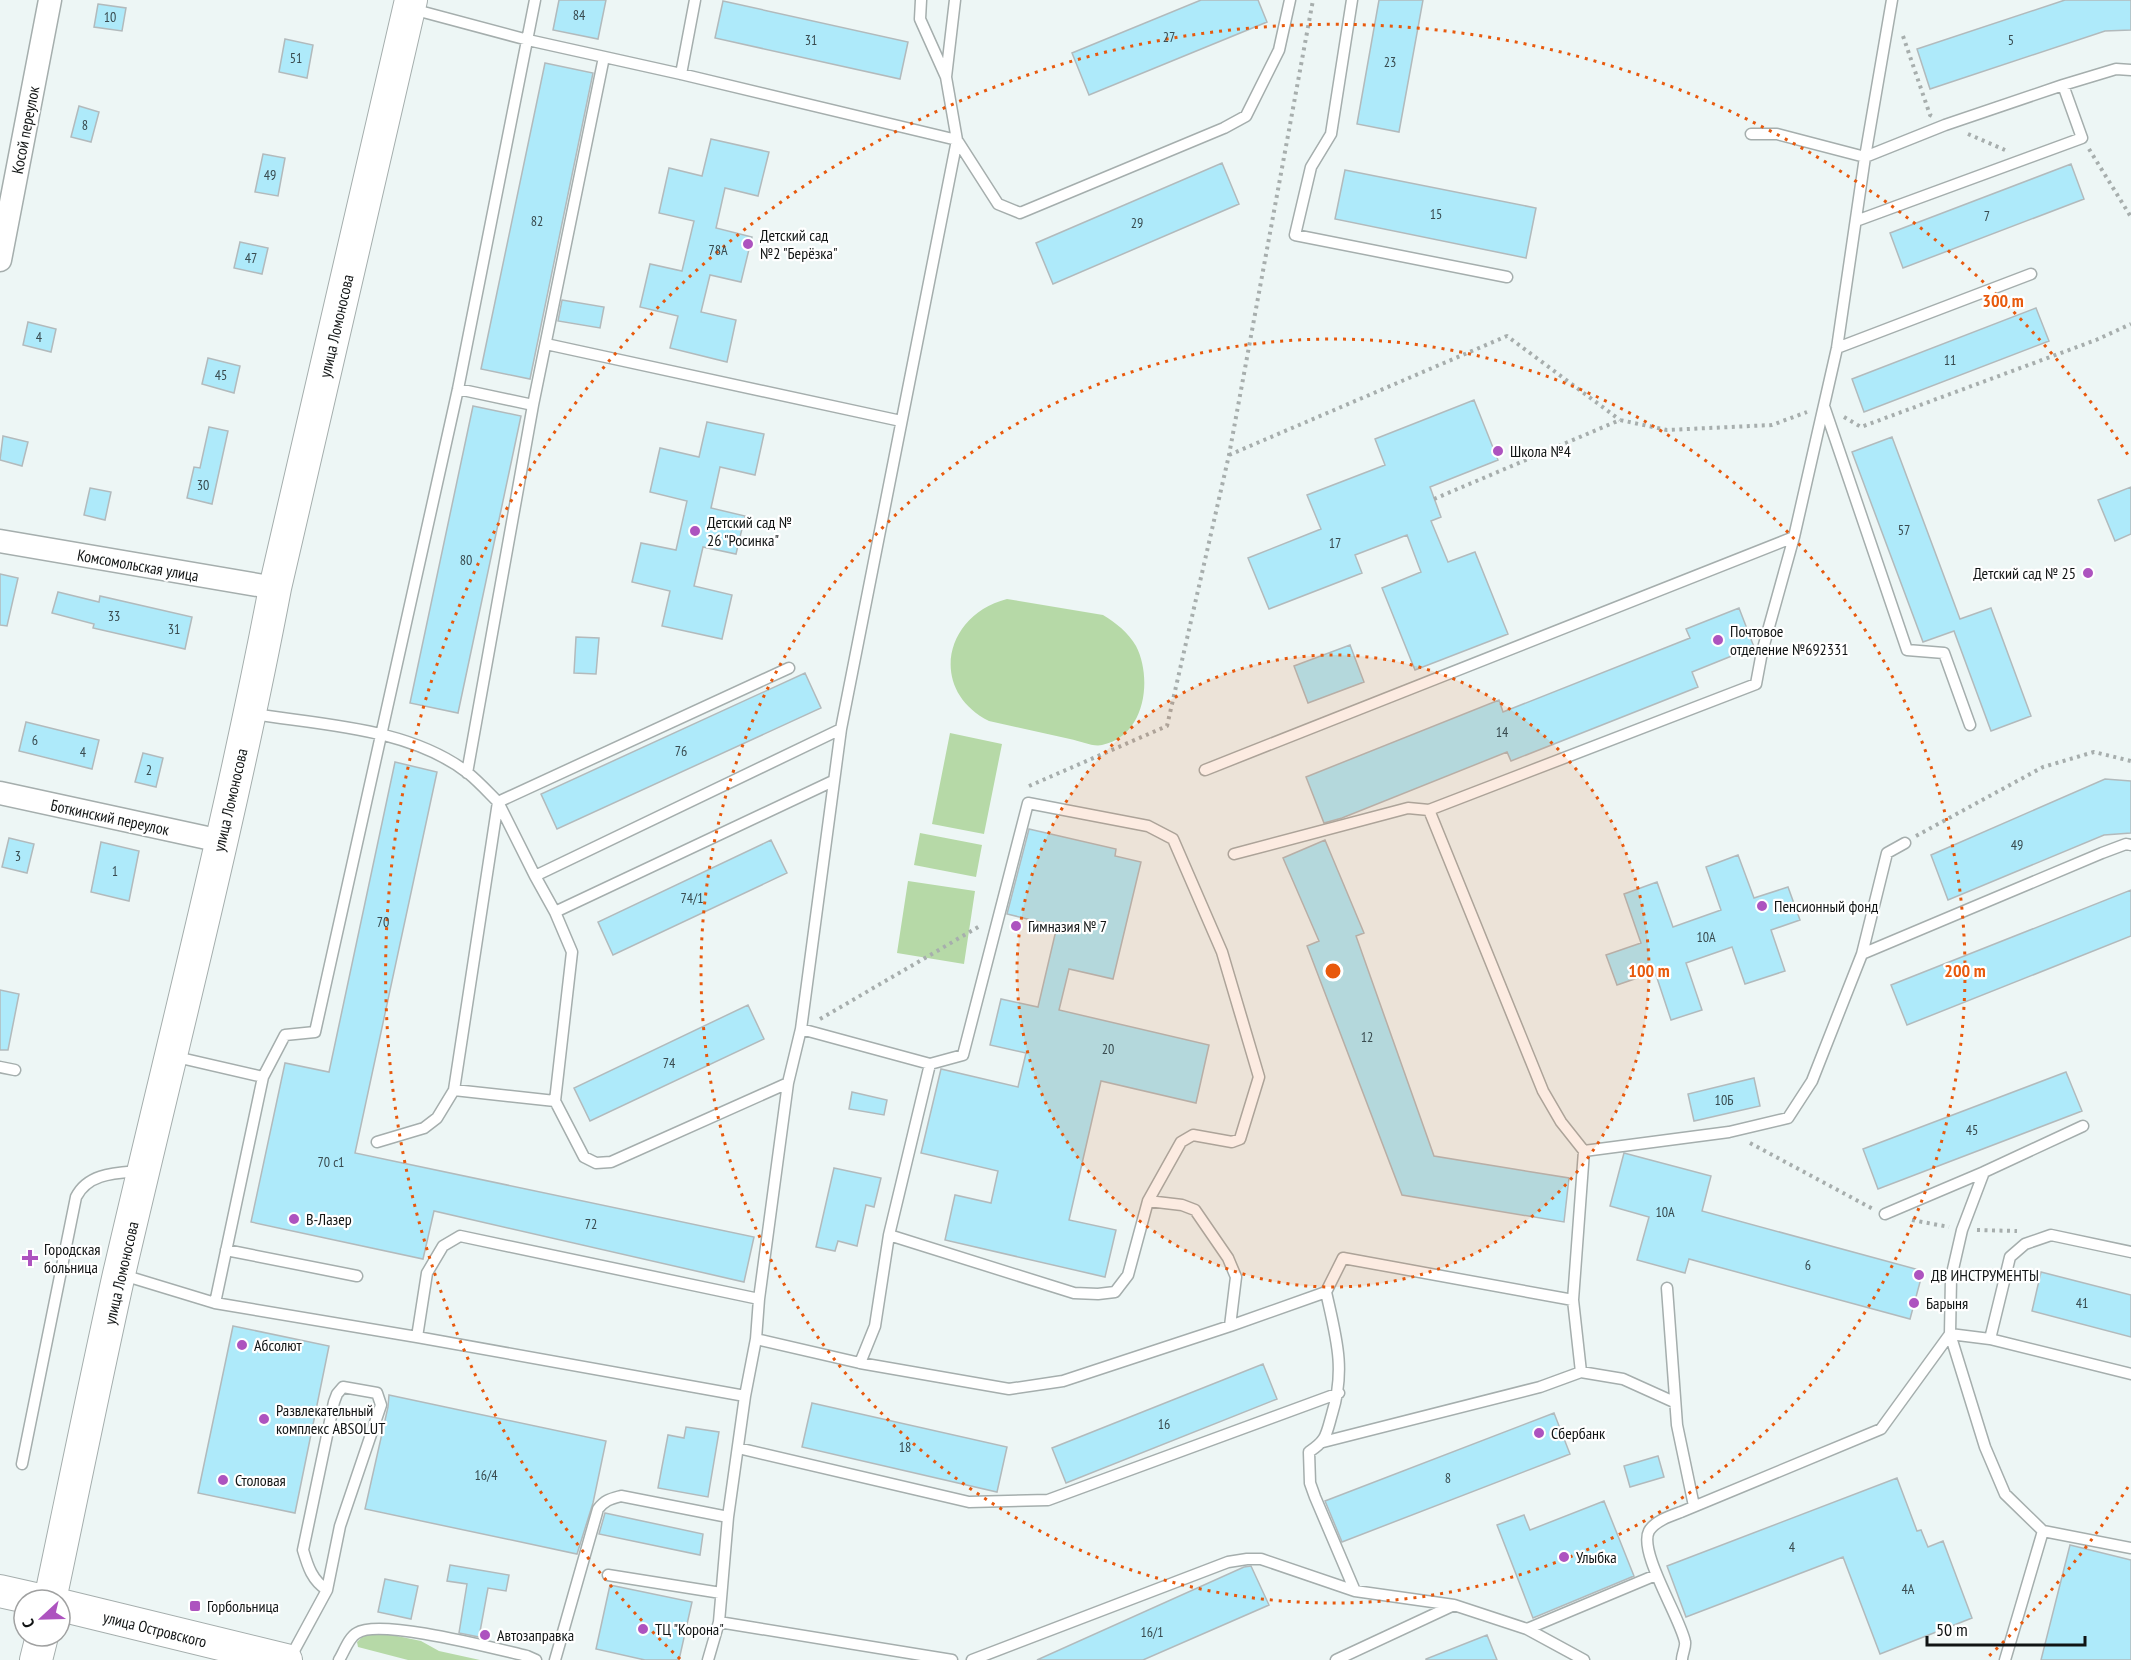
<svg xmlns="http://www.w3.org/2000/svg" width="2131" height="1660" font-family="'PT Sans Narrow',sans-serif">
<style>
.green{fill:#b6d9a7}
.building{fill:#aeeafa;stroke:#b2babc;stroke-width:1.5}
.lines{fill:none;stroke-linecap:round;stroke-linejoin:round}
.service-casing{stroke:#a5aead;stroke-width:13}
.minor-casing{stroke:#a5aead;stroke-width:25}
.secondary-casing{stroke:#a5aead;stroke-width:34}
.path{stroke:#a7aead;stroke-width:4;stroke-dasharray:3 4.5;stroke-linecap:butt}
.service{stroke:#fff;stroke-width:10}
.minor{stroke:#fff;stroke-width:22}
.secondary{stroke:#fff;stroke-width:32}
.ring{fill:none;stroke:#e8590c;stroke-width:3;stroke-dasharray:3 6}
.poi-dot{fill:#ad53bf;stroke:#fff;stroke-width:2}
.labels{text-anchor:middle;stroke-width:4.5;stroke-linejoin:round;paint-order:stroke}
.number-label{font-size:14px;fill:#384a4e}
.street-label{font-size:16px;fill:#111414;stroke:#fff}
.poi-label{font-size:16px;fill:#111414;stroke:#fff;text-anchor:start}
.centre{fill:#e8590c;stroke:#fff;stroke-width:3}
.ring-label{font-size:18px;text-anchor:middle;font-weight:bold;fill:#e8590c;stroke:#fff;stroke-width:4.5;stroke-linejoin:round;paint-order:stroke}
</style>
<rect width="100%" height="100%" fill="#edf6f5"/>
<path class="green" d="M 1007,599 L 1103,615 C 1116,623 1128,632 1136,646 C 1153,679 1145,737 1102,745 C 1093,747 1080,741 1070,739 C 1043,733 1016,727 989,721 C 928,690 944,615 1007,599 Z
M 950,733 L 1002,744 L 984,834 L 932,824 Z
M 920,833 L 982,845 L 976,877 L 914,865 Z
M 908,881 L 975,891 L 964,964 L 897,953 Z
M 378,1632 L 421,1641 L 439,1651 L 480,1660 L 408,1660 L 358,1647 L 357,1642 L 363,1636 Z"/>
<path class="building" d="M 559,0 L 606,0 L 598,39 L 553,30 Z
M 1201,0 L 1258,0 L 1267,22 L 1089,95 L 1072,53 Z
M 1379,0 L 1423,0 L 1399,132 L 1357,124 Z
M 2065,0 L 2131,0 L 2131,30 L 2105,31 L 1930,89 L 1917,49 Z
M 723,1 L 908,42 L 900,79 L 715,38 Z
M 98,4 L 126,8 L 122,31 L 94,27 Z
M 285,39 L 313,45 L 307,78 L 279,72 Z
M 545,63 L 593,73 L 530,379 L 481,369 Z
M 79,106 L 99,112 L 91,142 L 71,137 Z
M 711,139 L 769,152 L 758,196 L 725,188 L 716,228 L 752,237 L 741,282 L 710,275 L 701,312 L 736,320 L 727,362 L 670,348 L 678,316 L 640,307 L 650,264 L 682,271 L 694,221 L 659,213 L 669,168 L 702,176 Z
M 263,154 L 285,158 L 278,196 L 255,192 Z
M 1222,163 L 1239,204 L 1053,284 L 1036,243 Z
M 2071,164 L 2084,199 L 1903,268 L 1890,233 Z
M 1345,170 L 1536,208 L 1526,258 L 1335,219 Z
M 240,242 L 268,248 L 262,274 L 234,268 Z
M 562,300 L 604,307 L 600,328 L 558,321 Z
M 2036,308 L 2049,341 L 1864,412 L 1852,379 Z
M 28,322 L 56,329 L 51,352 L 23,345 Z
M 208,358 L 240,366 L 234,393 L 202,384 Z
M 1474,400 L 1498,460 L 1430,487 L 1441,517 L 1431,521 L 1448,562 L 1475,552 L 1508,634 L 1415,670 L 1382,588 L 1421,572 L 1407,535 L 1355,555 L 1362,573 L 1269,609 L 1248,558 L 1321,529 L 1307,495 L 1385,465 L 1375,439 Z
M 473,406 L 521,416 L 458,713 L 410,703 Z
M 707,422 L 764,434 L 755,475 L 720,467 L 711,508 L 745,516 L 736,554 L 703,547 L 694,586 L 732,595 L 722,639 L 662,626 L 670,591 L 632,582 L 641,543 L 676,550 L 687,501 L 650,492 L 660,448 L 699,457 Z
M 209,427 L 228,431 L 212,504 L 187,498 L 194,467 L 200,468 Z
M 3,436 L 28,442 L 22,466 L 0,460 Z
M 1892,437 L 1960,619 L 1991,608 L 2031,716 L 1991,731 L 1954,631 L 1923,642 L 1852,452 Z
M 2131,487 L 2131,534 L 2115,541 L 2098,500 Z
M 90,488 L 111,492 L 105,520 L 84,515 Z
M 0,574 L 18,578 L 7,626 L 0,625 Z
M 58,592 L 99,602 L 100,596 L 192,617 L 185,649 L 93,628 L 94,624 L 52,613 Z
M 1739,608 L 1754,647 L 1692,672 L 1698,687 L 1511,761 L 1507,752 L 1342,818 L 1324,823 L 1306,777 L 1499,700 L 1503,712 L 1690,638 L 1686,629 Z
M 576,637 L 599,638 L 596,674 L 574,673 Z
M 1350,645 L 1364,682 L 1308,703 L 1294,666 Z
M 805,673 L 821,708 L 557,829 L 541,794 Z
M 26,722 L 99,740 L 92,769 L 19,751 Z
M 143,753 L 163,758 L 156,787 L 135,782 Z
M 395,762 L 437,772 L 355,1153 L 754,1237 L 744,1282 L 434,1211 L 423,1259 L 251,1222 L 285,1063 L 329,1072 Z
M 2105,779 L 2131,781 L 2131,833 L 2104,835 L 1948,900 L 1931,855 Z
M 1029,829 L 1116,849 L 1115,856 L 1141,862 L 1113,979 L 1069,969 L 1059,1010 L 1209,1045 L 1196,1103 L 1101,1081 L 1069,1220 L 1116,1230 L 1105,1277 L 945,1240 L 955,1195 L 991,1203 L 998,1171 L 921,1153 L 941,1069 L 1018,1087 L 1026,1053 L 990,1045 L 1001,999 L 1038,1007 L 1057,926 L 1007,914 Z
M 9,838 L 34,844 L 27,873 L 2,867 Z
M 771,840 L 787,873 L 613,955 L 598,922 Z
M 1325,840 L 1364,933 L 1356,936 L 1434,1156 L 1569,1178 L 1564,1222 L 1402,1195 L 1307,946 L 1319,941 L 1283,858 Z
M 101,842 L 139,851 L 129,901 L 91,892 Z
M 1738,855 L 1754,898 L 1788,887 L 1800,920 L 1771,930 L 1785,971 L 1745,984 L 1732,947 L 1686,963 L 1702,1010 L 1671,1020 L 1655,972 L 1617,985 L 1606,955 L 1641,943 L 1624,894 L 1657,882 L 1673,927 L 1721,910 L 1706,867 Z
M 2131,890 L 2131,936 L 1907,1025 L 1891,985 Z
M 0,990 L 19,994 L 8,1050 L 0,1050 Z
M 748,1005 L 764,1039 L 590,1121 L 574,1088 Z
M 2066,1072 L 2082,1111 L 1878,1189 L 1863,1149 Z
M 1754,1078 L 1760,1106 L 1694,1121 L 1688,1094 Z
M 852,1092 L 887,1100 L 884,1115 L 849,1109 Z
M 1624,1153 L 1711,1176 L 1702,1211 L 1923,1271 L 1910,1319 L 1689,1259 L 1685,1273 L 1637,1260 L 1649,1217 L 1610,1206 Z
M 834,1168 L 881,1178 L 874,1207 L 866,1205 L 857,1246 L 838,1241 L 835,1251 L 816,1247 Z
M 2041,1272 L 2131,1295 L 2131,1337 L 2032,1311 Z
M 233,1326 L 329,1346 L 295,1513 L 198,1493 Z
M 1263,1364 L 1277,1399 L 1066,1483 L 1052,1448 Z
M 389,1395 L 606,1441 L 593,1503 L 577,1554 L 365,1509 L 388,1407 Z
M 812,1403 L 1007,1447 L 997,1492 L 802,1447 Z
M 1554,1413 L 1570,1454 L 1342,1542 L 1325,1501 Z
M 686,1427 L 719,1432 L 708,1497 L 658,1488 L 668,1435 L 684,1438 Z
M 1658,1456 L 1664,1477 L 1630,1487 L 1624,1466 Z
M 1897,1478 L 1917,1531 L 1921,1530 L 1928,1547 L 1943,1541 L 1972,1618 L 1880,1654 L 1843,1557 L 1686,1617 L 1667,1566 Z
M 1604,1501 L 1634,1576 L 1533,1618 L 1497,1525 L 1524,1515 L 1530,1530 Z
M 605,1513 L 703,1534 L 700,1555 L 599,1534 Z
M 2070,1545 L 2131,1560 L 2131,1660 L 2041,1660 Z
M 450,1565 L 509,1575 L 506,1591 L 488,1588 L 479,1637 L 459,1633 L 467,1584 L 447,1581 Z
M 1251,1566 L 1269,1605 L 1143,1660 L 1037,1660 L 1244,1567 Z
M 385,1579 L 418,1586 L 411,1619 L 378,1612 Z
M 610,1585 L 692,1602 L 679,1660 L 645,1660 L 596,1649 Z
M 1487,1635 L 1497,1660 L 1426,1660 L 1426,1659 Z"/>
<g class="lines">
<g class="service-casing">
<path id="service" d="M 921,0 L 920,19 L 946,77
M 1352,0 L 1331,134 L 1311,167 L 1295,235 L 1507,277
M 412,9 L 528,40 L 681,74 L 957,140 L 998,204 L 1020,213 L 1224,128 L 1246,116 L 1279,50 L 1290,0
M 681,74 L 695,0
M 1751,134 L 1777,134 L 1865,157 L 1945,125 L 2063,85 L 2116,69 L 2131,70
M 1856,221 L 2082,138 L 2063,85
M 546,344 L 901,421
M 1837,348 L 2031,274
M 458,389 L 533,405
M 1824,406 L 1907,650 L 1944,653 L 1970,725
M 253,714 C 323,725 410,728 468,773 C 479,782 488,792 498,802 L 454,1090 L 437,1118 L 424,1128 L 377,1142
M 1205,770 L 1794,537
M 467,773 L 533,405 L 604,57
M 1234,854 L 1408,808 L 1429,810
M 535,876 L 498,802 L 789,668
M 555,912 L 833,781
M 1862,954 L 2102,853 L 2126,844 L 2131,845
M 801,1029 L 930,1064 L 963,1055 L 1028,803 L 1148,826 L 1173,839 L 1222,952 L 1259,1077 L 1240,1139 L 1232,1142 L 1193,1135 L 1181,1142 L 1148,1201 L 1128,1275 L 1115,1292 L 1098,1294 L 1074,1293 L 889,1235
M 172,1056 L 263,1077
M 0,1067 L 15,1070
M 788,1083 L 611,1162 L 596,1163 L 584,1157 L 555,1101 L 572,952 L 555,912 L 535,876 L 841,729
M 454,1090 L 555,1101
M 2083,1126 L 1984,1172 L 1962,1230 L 1951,1278 L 1950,1334 L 1985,1447 L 2005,1494 L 2043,1531 L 2131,1548
M 1584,1151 L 1561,1122 L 1543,1091 L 1429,810 L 1756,684 L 1762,652 L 1794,537 L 1837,348 L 1865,157 L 1892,0
M 1148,1201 L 1182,1205 L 1195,1210 L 1228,1258 L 1236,1277 L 1230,1326
M 1885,1214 L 1984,1172
M 226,1250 L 357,1276
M 123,1275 L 215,1303 L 417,1337 L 745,1396
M 1667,1288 L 1677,1425 L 1694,1506
M 1326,1292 C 1336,1337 1346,1369 1332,1414 C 1326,1435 1327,1440 1309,1452 L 1310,1483 L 1315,1497 L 1355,1591 L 1454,1605 L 1336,1660
M 215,1303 L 263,1077 L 285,1035 L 315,1032 L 458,389 L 535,0
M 1950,1334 L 1990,1339 L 2131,1374
M 417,1337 L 427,1273 L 443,1246 L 460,1236 L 759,1299
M 756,1339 L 860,1363 L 1009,1389 L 1063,1381 L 1230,1326 L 1326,1292 L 1343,1258 L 1573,1300
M 1990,1339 L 2010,1257 L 2025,1244 L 2051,1235 L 2131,1252
M 860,1363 L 875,1326 L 889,1235 L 930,1064
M 1674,1402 L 1623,1379 L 1581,1372 L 1573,1300 L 1584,1151 L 1729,1132 L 1788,1118 L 1812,1081 L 1862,954 L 1887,853 L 1905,843
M 1323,1442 L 1540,1387 L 1581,1372
M 738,1448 L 969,1502 L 1048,1500 L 1339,1393
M 22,1464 L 76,1197 C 88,1173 116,1173 139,1171
M 608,1575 L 721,1593
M 1454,1605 L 1527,1629 L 1656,1575
M 719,1622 L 952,1660
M 1527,1629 L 1584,1660
M 289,1660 L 327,1590 L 340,1526 L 381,1405 L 377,1393 L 343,1387 L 337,1394 L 334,1402 L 303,1550 C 308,1567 312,1580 327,1590
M 339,1660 C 344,1652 349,1637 357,1633 C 380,1618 496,1649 527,1656 L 536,1660
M 555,1660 L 598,1509 C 605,1500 610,1499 621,1496 L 728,1517
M 708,1660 L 719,1622 L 728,1517 L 745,1396 L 756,1339 L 759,1299 L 788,1083 L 801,1029 L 841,729 L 957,140 L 946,77 L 955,0
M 972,1660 L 1228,1562 L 1247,1559 L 1261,1559 L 1355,1591
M 1682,1660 C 1682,1654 1686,1647 1685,1642 C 1681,1619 1638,1552 1649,1531 C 1655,1521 1670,1516 1681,1512 L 1881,1429 L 1950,1334
M 2005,1660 L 2043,1531"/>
</g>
<g class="minor-casing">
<path id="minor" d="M 0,260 L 50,0
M 0,541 L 275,588
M 0,793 L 221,841"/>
</g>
<g class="secondary-casing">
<path id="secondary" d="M 0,1591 L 40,1600
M 50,1600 C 73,1491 95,1382 119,1274 C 172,1046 231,819 275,588 L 411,0
M 60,1605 L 286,1660
M 36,1660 L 42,1636"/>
</g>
<path class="path" d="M 1903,36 L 1930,115 L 1932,116
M 1968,134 L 2005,150
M 2089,149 L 2131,217
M 1844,417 L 1861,427 L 2096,340 L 2131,324
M 1229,455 L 1507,336 L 1620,420
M 1434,499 L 1620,420 L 1667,430 L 1772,425 L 1807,412
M 1029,786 L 1167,726 L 1229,455 L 1313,0
M 1916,836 L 2043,767 L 2094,752 L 2131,761
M 820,1019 L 980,926
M 1750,1143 L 1873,1209
M 1912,1220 L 1949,1227
M 1977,1230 L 2017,1231"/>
<use href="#service" class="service"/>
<use href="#minor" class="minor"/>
<use href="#secondary" class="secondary"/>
</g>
<circle cx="1333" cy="971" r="316" fill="#e8590c" fill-opacity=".12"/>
<g class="ring">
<circle cx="1333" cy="971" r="316"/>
<circle cx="1333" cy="971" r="632"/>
<path d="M2128 1487A948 948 0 0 1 1986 1659M680 1659A948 948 0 1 1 2128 455"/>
</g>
<g class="poi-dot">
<circle cx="748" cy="244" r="6"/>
<circle cx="1498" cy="451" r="6"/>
<circle cx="695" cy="531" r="6"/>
<circle cx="2088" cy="573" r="6"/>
<circle cx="1718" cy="640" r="6"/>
<circle cx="1762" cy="906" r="6"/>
<circle cx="1016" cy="926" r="6"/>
<circle cx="294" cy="1219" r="6"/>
<path d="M27 1249h6v6h6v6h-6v6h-6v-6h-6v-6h6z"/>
<circle cx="1919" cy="1275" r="6"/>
<circle cx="1914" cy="1303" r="6"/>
<circle cx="242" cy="1345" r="6"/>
<circle cx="264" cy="1419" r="6"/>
<circle cx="1539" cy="1433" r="6"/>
<circle cx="223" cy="1480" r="6"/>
<circle cx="1564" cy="1557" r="6"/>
<rect x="189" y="1600" width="12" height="12" rx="3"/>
<circle cx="643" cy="1629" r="6"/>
<circle cx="485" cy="1635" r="6"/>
</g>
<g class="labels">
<g class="number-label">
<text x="579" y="20">84</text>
<text x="110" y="22">10</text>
<text x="1169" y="42">27</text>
<text x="811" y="45">31</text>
<text x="2011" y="45">5</text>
<text x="296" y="63">51</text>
<text x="1390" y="67">23</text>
<text x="85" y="130">8</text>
<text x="270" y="180">49</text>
<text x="1436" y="219">15</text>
<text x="1987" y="221">7</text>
<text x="537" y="226">82</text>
<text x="1137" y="228">29</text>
<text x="718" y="255">78А</text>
<text x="251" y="263">47</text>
<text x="39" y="342">4</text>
<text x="1950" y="365">11</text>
<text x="221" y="380">45</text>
<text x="203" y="490">30</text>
<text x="1904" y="535">57</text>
<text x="1335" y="548">17</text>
<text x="466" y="565">80</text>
<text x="114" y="621">33</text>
<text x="174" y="634">31</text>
<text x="1502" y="737">14</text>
<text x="35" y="745">6</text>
<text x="681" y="756">76</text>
<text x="83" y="757">4</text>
<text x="149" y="775">2</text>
<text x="2017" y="850">49</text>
<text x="18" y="861">3</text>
<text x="115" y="876">1</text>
<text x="692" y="903">74/1</text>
<text x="383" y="927">70</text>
<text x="1706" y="942">10А</text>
<text x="1367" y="1042">12</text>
<text x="1108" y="1054">20</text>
<text x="669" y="1068">74</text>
<text x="1724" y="1105">10Б</text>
<text x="1972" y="1135">45</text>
<text x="331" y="1167">70 с1</text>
<text x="1665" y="1217">10А</text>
<text x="591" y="1229">72</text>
<text x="1808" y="1270">6</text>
<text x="2082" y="1308">41</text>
<text x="1164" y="1429">16</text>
<text x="905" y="1452">18</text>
<text x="486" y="1480">16/4</text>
<text x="1448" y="1483">8</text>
<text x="1792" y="1552">4</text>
<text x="1908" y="1594">4А</text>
<text x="1152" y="1637">16/1</text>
</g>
<g class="street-label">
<text transform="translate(25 130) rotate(-79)" y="6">Косой переулок</text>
<text transform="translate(336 326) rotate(-77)" y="6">улица Ломоносова</text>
<text transform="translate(138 565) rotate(10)" y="6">Комсомольская улица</text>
<text transform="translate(230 800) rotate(-77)" y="6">улица Ломоносова</text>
<text transform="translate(110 817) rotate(12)" y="6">Боткинский переулок</text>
<text transform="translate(121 1273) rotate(-77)" y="6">улица Ломоносова</text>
<text transform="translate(155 1629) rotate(14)" y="6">улица Островского</text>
</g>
<g class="poi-label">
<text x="760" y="241">Детский сад<tspan x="760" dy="18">№2 "Берёзка"</tspan></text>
<text x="1510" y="457">Школа №4</text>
<text x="707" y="528">Детский сад №<tspan x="707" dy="18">26 "Росинка"</tspan></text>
<text x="2076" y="579" text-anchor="end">Детский сад № 25</text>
<text x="1730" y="637">Почтовое<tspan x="1730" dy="18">отделение №692331</tspan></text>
<text x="1774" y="912">Пенсионный фонд</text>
<text x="1028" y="932">Гимназия № 7</text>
<text x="306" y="1225">В-Лазер</text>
<text x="44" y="1255">Городская<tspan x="44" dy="18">больница</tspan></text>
<text x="1931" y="1281">ДВ ИНСТРУМЕНТЫ</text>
<text x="1926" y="1309">Барыня</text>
<text x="254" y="1351">Абсолют</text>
<text x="276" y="1416">Развлекательный<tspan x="276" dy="18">комплекс ABSOLUT</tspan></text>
<text x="1551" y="1439">Сбербанк</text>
<text x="235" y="1486">Столовая</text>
<text x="1576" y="1563">Улыбка</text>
<text x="207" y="1612">Горбольница</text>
<text x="655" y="1635">ТЦ "Корона"</text>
<text x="497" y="1641">Автозаправка</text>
</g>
</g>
<circle cx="1333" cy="971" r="9" class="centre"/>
<g class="ring-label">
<text x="2003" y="307">300 m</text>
<text x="1649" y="977">100 m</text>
<text x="1965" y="977">200 m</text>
</g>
<g transform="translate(42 1618) rotate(248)"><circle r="28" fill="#ffffff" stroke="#a0a1a1" stroke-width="1.5"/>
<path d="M0-4.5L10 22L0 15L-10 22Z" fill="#ad53bf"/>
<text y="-9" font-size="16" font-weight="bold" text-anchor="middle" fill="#111414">С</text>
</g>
<path d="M1927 1636v9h158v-9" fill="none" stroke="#111414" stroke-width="3"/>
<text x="1936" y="1636" font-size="18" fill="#111414" stroke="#ffffff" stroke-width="4.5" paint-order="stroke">50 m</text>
</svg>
